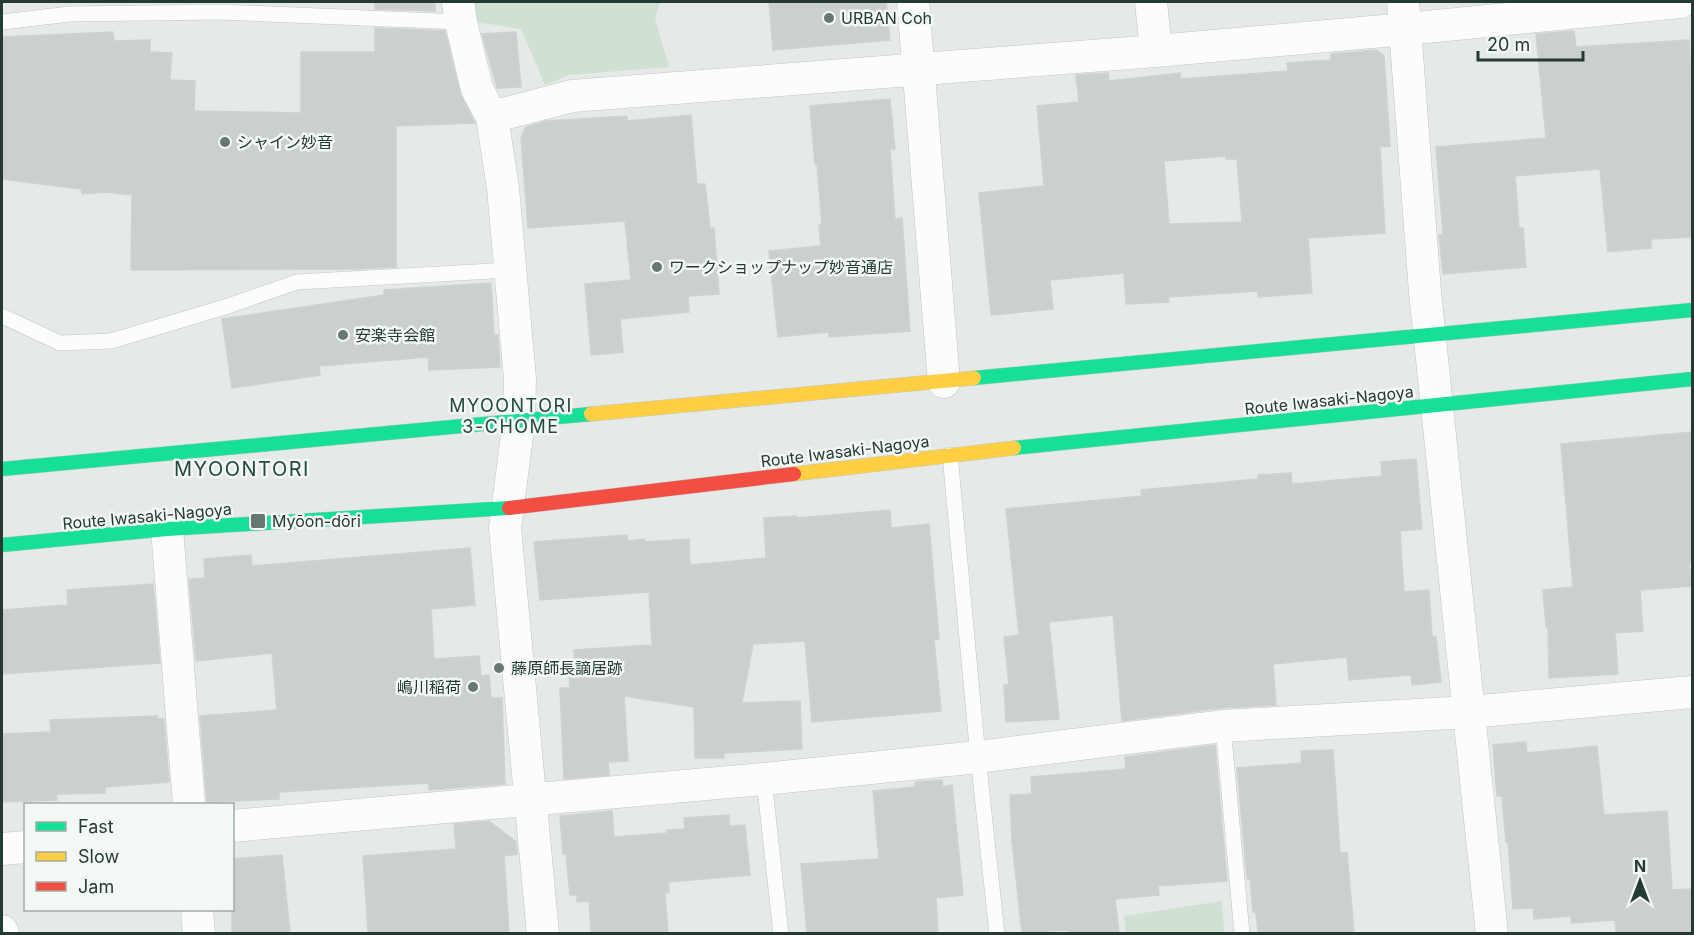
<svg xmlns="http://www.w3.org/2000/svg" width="1694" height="935" font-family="Inter,'Noto Sans JP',sans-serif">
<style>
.green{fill:#d0e0d3}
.building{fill:#cbd0ce;stroke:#ced2d0;stroke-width:1.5;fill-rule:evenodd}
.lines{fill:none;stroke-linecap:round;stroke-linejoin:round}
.lane-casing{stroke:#c2c6c4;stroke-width:16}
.street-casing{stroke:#c2c6c4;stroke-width:33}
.fast-casing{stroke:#c1c6c4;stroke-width:15}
.slow-casing{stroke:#c1c6c4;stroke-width:15}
.jam-casing{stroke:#c1c6c4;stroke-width:15}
.lane{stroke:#fbfcfb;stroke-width:15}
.street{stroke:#fbfcfb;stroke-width:32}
.fast{stroke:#16e098;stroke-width:14}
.slow{stroke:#ffcf43;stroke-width:14}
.jam{stroke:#f24e42;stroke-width:14}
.poi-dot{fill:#687771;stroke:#f3f8f5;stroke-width:2}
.labels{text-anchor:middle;stroke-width:5;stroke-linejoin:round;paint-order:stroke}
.poi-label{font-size:16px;fill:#253a32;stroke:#f3f8f5;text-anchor:start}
.street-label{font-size:16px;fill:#253a32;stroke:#f3f8f5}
.neighbourhood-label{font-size:18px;letter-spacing:1.5px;fill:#23493d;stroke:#f3f8f5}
.quarter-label{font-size:20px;letter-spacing:1.5px;fill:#23493d;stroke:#f3f8f5}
</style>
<rect width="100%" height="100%" fill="#e5e9e7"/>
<path class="green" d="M 469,2 L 660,2 L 655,18 L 669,67 L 569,75 L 545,85 L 521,29 L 471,21 Z
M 1222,901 L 1224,933 L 1126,933 L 1124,916 Z"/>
<path class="building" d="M 375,2 L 435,2 L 435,11 L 375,9 Z
M 769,2 L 886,2 L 890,40 L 773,50 Z
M 375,28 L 445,31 L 460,93 L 475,123 L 396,126 L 396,267 L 357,269 L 131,270 L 132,195 L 105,192 L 82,194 L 81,189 L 2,179 L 2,37 L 113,32 L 114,41 L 150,40 L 150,52 L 172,53 L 170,80 L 195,81 L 194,111 L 301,113 L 301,52 L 375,52 Z
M 1574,31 L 1576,47 L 1689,40 L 1692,95 L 1692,237 L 1651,239 L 1651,248 L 1608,252 L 1600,169 L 1515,176 L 1519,228 L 1523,228 L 1526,267 L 1443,274 L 1439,235 L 1443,234 L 1436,147 L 1546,138 L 1536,34 Z
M 516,32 L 521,87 L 497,88 L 482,34 Z
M 1376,50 L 1384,56 L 1390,146 L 1380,147 L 1385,233 L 1308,238 L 1312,293 L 1258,297 L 1258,291 L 1168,297 L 1169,302 L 1126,304 L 1124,273 L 1050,280 L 1053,309 L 991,315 L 979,193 L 1044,186 L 1037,106 L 1079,102 L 1076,75 L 1108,73 L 1109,81 L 1180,73 L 1180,79 L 1288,71 L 1287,63 L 1331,60 L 1331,54 ZM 1226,156 L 1226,159 L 1237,159 L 1242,222 L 1169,224 L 1164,161 Z
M 890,99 L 895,149 L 890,149 L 895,219 L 902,218 L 910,331 L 829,337 L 829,332 L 778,337 L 769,251 L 821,246 L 819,225 L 822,224 L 817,164 L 815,164 L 810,106 Z
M 691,115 L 697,184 L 705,184 L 710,228 L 714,228 L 719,294 L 688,296 L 689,312 L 620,319 L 623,352 L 591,355 L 585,284 L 631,280 L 625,221 L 528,228 L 521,138 L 526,127 L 546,121 L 627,116 L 627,121 Z
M 491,283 L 494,335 L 498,335 L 500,367 L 429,370 L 428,357 L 319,366 L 320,375 L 232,388 L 222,319 L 384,295 L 384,290 Z
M 1692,432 L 1692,562 L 1689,562 L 1691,586 L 1640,590 L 1643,631 L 1615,633 L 1618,674 L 1549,678 L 1548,627 L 1546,627 L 1543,590 L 1573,587 L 1561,444 Z
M 1416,459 L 1422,529 L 1400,531 L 1404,592 L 1429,590 L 1432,637 L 1436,637 L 1441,682 L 1412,685 L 1411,675 L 1349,680 L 1347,657 L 1273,664 L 1276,705 L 1221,708 L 1122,721 L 1113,615 L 1049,622 L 1059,719 L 1006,722 L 1004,685 L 1009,685 L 1004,637 L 1019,635 L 1006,509 L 1142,496 L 1141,490 L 1258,479 L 1258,475 L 1291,473 L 1292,484 L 1382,476 L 1381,462 Z
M 890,510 L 891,528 L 929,524 L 939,639 L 934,639 L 941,711 L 812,722 L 805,641 L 753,644 L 742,703 L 800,701 L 802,749 L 724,753 L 724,758 L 695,758 L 694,707 L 624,696 L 628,761 L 608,762 L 609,775 L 564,779 L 560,688 L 570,688 L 569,671 L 575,671 L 574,650 L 652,645 L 649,592 L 540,600 L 534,542 L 627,535 L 628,541 L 644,539 L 645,542 L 689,539 L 690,565 L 766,558 L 764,518 L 796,516 L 796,518 Z
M 470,548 L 475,605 L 431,609 L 434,659 L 479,656 L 481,676 L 489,675 L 491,698 L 502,698 L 505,784 L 429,790 L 429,783 L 279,792 L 279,799 L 207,802 L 200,716 L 277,710 L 272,653 L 196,661 L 189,579 L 205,578 L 204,559 L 251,555 L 252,566 Z
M 153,584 L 160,663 L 2,674 L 2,610 L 68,605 L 67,590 Z
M 157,716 L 157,719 L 164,719 L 169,782 L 105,787 L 105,793 L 56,794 L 57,800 L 2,802 L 2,734 L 51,732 L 50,720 Z
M 1526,742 L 1527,753 L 1597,746 L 1604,815 L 1667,811 L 1672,890 L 1692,889 L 1692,933 L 1616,933 L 1615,920 L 1571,923 L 1571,916 L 1534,919 L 1533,908 L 1513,909 L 1508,841 L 1506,842 L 1502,796 L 1497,796 L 1493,745 Z
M 1215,745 L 1227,881 L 1158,886 L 1159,895 L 1115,899 L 1119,933 L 1069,933 L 1069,930 L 1022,933 L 1012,841 L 1010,795 L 1032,794 L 1031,777 L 1126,769 L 1125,757 Z
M 1333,750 L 1340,853 L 1347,853 L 1354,933 L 1258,933 L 1256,912 L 1253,912 L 1250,879 L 1247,879 L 1237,768 L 1302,763 L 1301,751 Z
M 942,780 L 943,787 L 952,785 L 963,895 L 936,898 L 938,933 L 807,933 L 801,864 L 879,859 L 873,791 L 915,787 L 915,782 Z
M 612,811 L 614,837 L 667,833 L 667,830 L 685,829 L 684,818 L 729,815 L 729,826 L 745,825 L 750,875 L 668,882 L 669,892 L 665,893 L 668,933 L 591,933 L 589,901 L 577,902 L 577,895 L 570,895 L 566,854 L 563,854 L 560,816 Z
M 489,821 L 516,842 L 517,854 L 504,856 L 509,933 L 368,933 L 363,856 L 456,849 L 454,824 Z
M 282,855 L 290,933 L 232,933 L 232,859 Z"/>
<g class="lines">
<g class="lane-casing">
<path id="lane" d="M 2,22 L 70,14 L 221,12 L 461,22
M 2,316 L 60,343 L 111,341 L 225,307 L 297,282 L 510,270
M 950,455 L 978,757 L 997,934
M 1223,726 L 1242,934
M 764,779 L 781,934"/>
</g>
<g class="street-casing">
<path id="street" d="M 458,2 L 461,22 L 477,89 L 492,117 L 503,188 L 520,379 L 519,420 L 505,528 L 543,934
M 913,2 L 944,382
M 1151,2 L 1156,51
M 1403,2 L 1425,292 L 1492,934
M 492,117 L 572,96 L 1156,51 L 1406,29 L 1680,2
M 167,529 L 189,804
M 232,826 L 764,779 L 978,757 L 1223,726 L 1469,712 L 1692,692
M 2,849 L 26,847
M 197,910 L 199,934
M 2,931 L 3,934"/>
</g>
<g class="fast-casing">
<path id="fast" d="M 974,378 L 1692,310
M 1014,448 L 1692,379
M 2,469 L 591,414
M 2,545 L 167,529 L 509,508"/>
</g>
<g class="slow-casing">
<path id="slow" d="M 591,414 L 974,378
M 794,474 L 1014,448"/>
</g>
<g class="jam-casing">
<path id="jam" d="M 509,508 L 794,474"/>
</g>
<use href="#lane" class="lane"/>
<use href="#street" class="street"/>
<use href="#fast" class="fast"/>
<use href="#slow" class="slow"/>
<use href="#jam" class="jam"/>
</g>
<g class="poi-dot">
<circle cx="829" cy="18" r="6"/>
<circle cx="225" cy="142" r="6"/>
<circle cx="657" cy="267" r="6"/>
<circle cx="343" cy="335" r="6"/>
<rect x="250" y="513" width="16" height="16" rx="3"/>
<circle cx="499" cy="668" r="6"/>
<circle cx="473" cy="687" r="6"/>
</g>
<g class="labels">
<g class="poi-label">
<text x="841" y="24">URBAN Coh</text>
<text x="237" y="148">シャイン妙音</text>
<text x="669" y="273">ワークショップナップ妙音通店</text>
<text x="355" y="341">安楽寺会館</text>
<text x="272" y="527">Myōon-dōri</text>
<text x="511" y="674">藤原師長謫居跡</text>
<text x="461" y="693" text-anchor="end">嶋川稲荷</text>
</g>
<g class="street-label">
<text transform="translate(1329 400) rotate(-6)" y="6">Route Iwasaki-Nagoya</text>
<text transform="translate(845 451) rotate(-7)" y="6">Route Iwasaki-Nagoya</text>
<text transform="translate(147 516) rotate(-5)" y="6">Route Iwasaki-Nagoya</text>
</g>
<g class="neighbourhood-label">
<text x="511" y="412">MYOONTORI<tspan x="511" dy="21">3-CHOME</tspan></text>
</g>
<g class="quarter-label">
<text x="242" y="476">MYOONTORI</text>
</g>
</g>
<rect width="1694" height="935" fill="none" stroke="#253a32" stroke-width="6"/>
<rect x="24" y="803" width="210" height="108" fill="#f3f8f5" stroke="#a1aca7" stroke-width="1.5"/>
<rect x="36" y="822" width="30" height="9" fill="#16e098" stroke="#a1aca7" stroke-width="1.5"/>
<text x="78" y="833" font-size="18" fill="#253a32">Fast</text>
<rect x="36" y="852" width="30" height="9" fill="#ffcf43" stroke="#a1aca7" stroke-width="1.5"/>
<text x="78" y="863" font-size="18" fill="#253a32">Slow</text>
<rect x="36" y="882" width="30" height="9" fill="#f24e42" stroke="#a1aca7" stroke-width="1.5"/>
<text x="78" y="893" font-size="18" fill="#253a32">Jam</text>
<g transform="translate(1640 881)" stroke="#f3f8f5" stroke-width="4.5" paint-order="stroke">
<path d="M0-4.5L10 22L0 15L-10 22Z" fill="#253a32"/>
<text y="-9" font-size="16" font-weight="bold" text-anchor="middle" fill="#253a32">N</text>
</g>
<path d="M1478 51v9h105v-9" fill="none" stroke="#253a32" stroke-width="3"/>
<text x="1487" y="51" font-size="18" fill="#253a32" stroke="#f3f8f5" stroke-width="4.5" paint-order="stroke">20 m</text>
</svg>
